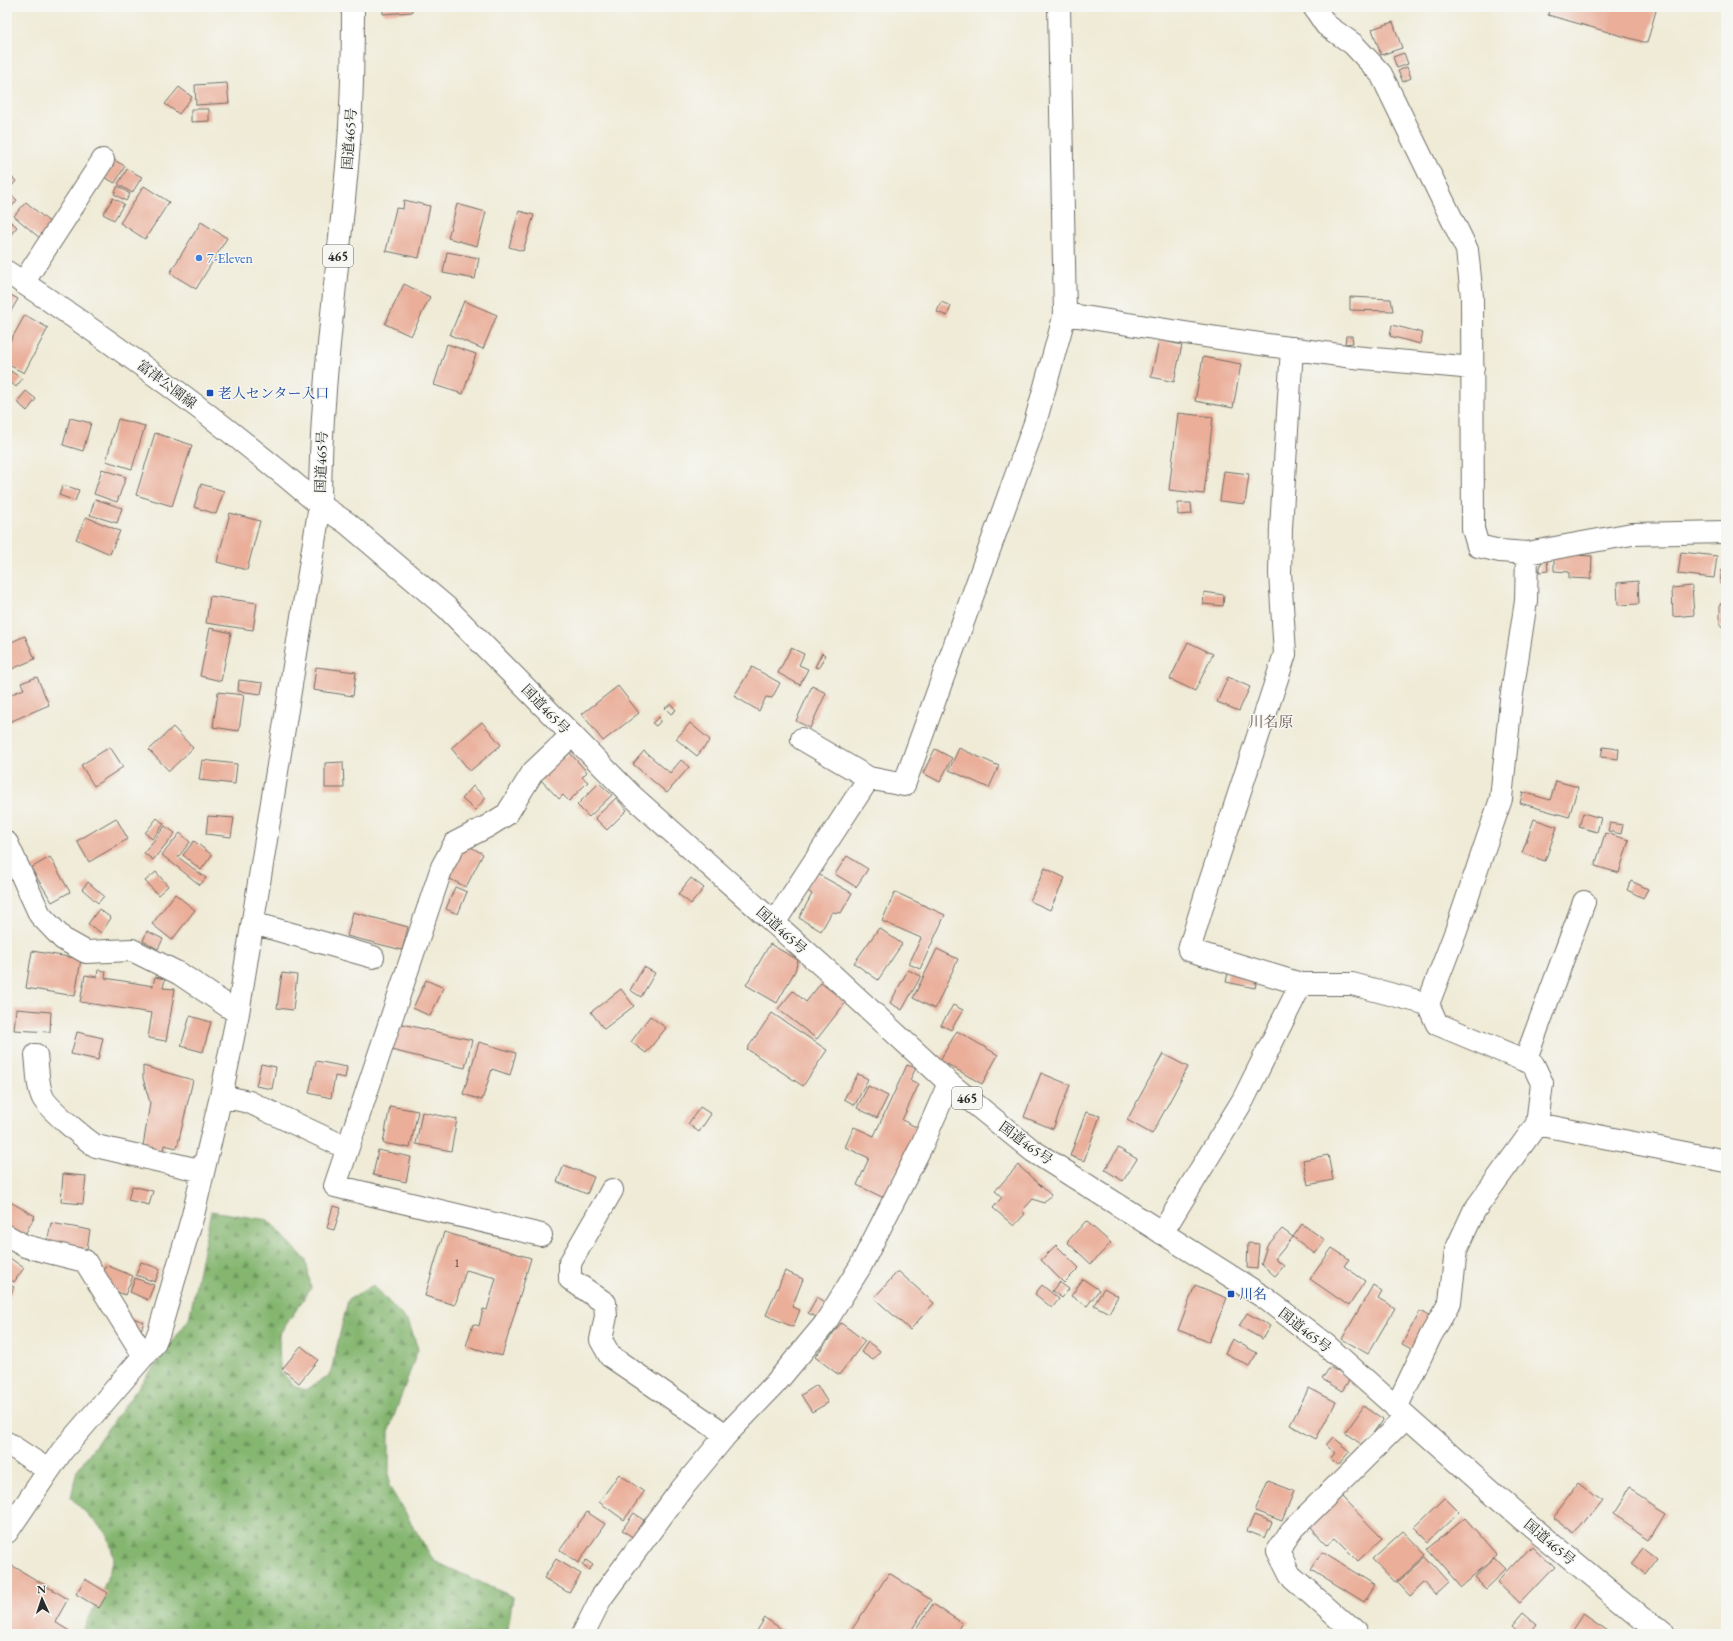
<svg xmlns="http://www.w3.org/2000/svg" width="1733" height="1641" font-family="'EB Garamond','Noto Serif JP',serif">
<style>
.forest{fill:url(#forest-firs);stroke:#58704e}
.building{fill:#eaae99}
.lines{fill:none;stroke-linecap:round;stroke-linejoin:round}
.minor-casing{stroke:#706e67;stroke-width:24}
.major-casing{stroke:#706e67;stroke-width:24}
.highway-casing{stroke:#706e67;stroke-width:24}
.minor{stroke:#fff;stroke-width:22}
.major{stroke:#fff;stroke-width:22}
.highway{stroke:#fff;stroke-width:22}
.shop-dot{fill:#3f7fe0;stroke:#f6f6f2;stroke-width:1.5}
.transit-dot{fill:#1a4fb4;stroke:#f6f6f2;stroke-width:1.5}
.labels{text-anchor:middle;stroke-width:3;stroke-linejoin:round;paint-order:stroke}
.number-label{font-size:12px;fill:#5b4c46}
.shield{fill:#f6f6f2;stroke:#686867;stroke-width:1}
.shield-label{font-size:13px;font-weight:bold;fill:#2b2b2b}
.street-label{font-size:14px;fill:#2b2b2b;stroke:#f6f6f2}
.shop-label{font-size:14px;fill:#366cbe;stroke:#f6f6f2;text-anchor:start}
.transit-label{font-size:14px;fill:#164399;stroke:#f6f6f2;text-anchor:start}
.neighbourhood-label{font-size:15px;fill:#6e5952;stroke:#f6f6f2}
</style>
<defs>
<pattern id="forest-firs" width="22" height="20" patternUnits="userSpaceOnUse"><rect width="22" height="20" fill="#84b670"/><path d="M5 1l3.5 6h-7zM16 11l3.5 6h-7z" fill="#6c945c"/></pattern>
</defs>
<rect width="100%" height="100%" fill="#f6f6f2"/>
<filter id="ink" filterUnits="userSpaceOnUse"><feTurbulence type="fractalNoise" baseFrequency=".025" numOctaves="2"/><feDisplacementMap in="SourceGraphic" scale="8" xChannelSelector="R" yChannelSelector="G"/><feConvolveMatrix kernelMatrix="1 2 1 2 8 2 1 2 1" color-interpolation-filters="sRGB"/></filter>
<filter id="wash" filterUnits="userSpaceOnUse"><feTurbulence type="fractalNoise" baseFrequency=".012" numOctaves="4" result="noise"/><feDisplacementMap in="SourceGraphic" scale="16" xChannelSelector="R" yChannelSelector="G"/><feGaussianBlur stdDeviation="0.9" result="paint"/><feColorMatrix in="noise" values="0 0 0 0 0 0 0 0 0 0 0 0 0 0 0 0 0 1.4 0 .05"/><feComposite in="paint" operator="in"/></filter>
<g filter="url(#wash)">
<rect width="100%" height="100%" fill="#efebd7"/>
<path class="forest" d="M 211,1211 L 268,1220 L 306,1260 L 311,1288 L 279,1335 L 280,1371 L 296,1387 L 305,1390 L 330,1375 L 348,1300 L 373,1285 L 409,1323 L 418,1349 L 389,1430 L 389,1486 L 434,1561 L 513,1597 L 507,1634 L 81,1634 L 102,1592 L 114,1559 L 108,1535 L 71,1498 L 77,1470 L 189,1319 Z"/>
<g id="blocks">
<path class="building" d="M 383,7 L 412,7 L 412,12 L 383,14 Z
M 1550,7 L 1657,7 L 1647,43 L 1548,15 Z
M 1393,22 L 1402,48 L 1381,55 L 1372,29 Z
M 1404,53 L 1408,64 L 1397,68 L 1393,57 Z
M 1407,67 L 1411,78 L 1403,82 L 1398,71 Z
M 227,83 L 229,103 L 196,105 L 195,85 Z
M 179,87 L 192,97 L 179,114 L 165,104 Z
M 191,109 L 209,109 L 209,121 L 191,122 Z
M 112,159 L 125,166 L 115,183 L 102,176 Z
M 127,169 L 142,177 L 132,193 L 118,184 Z
M 7,173 L 16,181 L 7,192 Z
M 118,186 L 130,194 L 126,201 L 114,194 Z
M 144,186 L 169,202 L 145,239 L 120,223 Z
M 11,195 L 17,200 L 7,213 L 7,199 Z
M 113,198 L 124,204 L 114,220 L 103,214 Z
M 404,200 L 430,206 L 419,258 L 386,251 L 396,208 L 403,209 Z
M 26,202 L 54,226 L 42,240 L 14,216 Z
M 457,204 L 486,212 L 477,246 L 448,238 Z
M 519,211 L 534,215 L 523,251 L 509,247 Z
M 7,219 L 17,227 L 7,239 Z
M 201,222 L 227,238 L 196,289 L 170,273 Z
M 447,252 L 479,258 L 475,279 L 443,273 Z
M 404,284 L 430,297 L 411,336 L 385,324 Z
M 7,293 L 18,299 L 7,318 Z
M 1350,297 L 1391,299 L 1393,311 L 1350,310 Z
M 464,301 L 497,315 L 483,349 L 450,335 Z
M 941,302 L 951,306 L 947,316 L 937,312 Z
M 25,315 L 48,328 L 24,373 L 7,364 L 7,344 L 8,345 Z
M 1392,325 L 1423,333 L 1420,344 L 1390,336 Z
M 1346,336 L 1352,336 L 1353,343 L 1345,344 Z
M 1159,340 L 1182,345 L 1174,382 L 1151,377 Z
M 447,344 L 476,354 L 463,394 L 434,385 Z
M 1203,357 L 1241,364 L 1233,408 L 1195,401 Z
M 11,371 L 22,379 L 16,387 L 7,379 Z
M 26,391 L 36,399 L 27,411 L 17,402 Z
M 1178,413 L 1213,417 L 1204,494 L 1169,490 Z
M 70,418 L 91,423 L 83,451 L 63,445 Z
M 118,419 L 145,426 L 132,469 L 106,461 Z
M 155,433 L 192,445 L 172,506 L 136,495 Z
M 102,469 L 126,477 L 117,502 L 94,494 Z
M 1224,471 L 1249,474 L 1245,504 L 1220,501 Z
M 201,484 L 224,491 L 216,514 L 194,507 Z
M 63,485 L 79,490 L 75,501 L 59,495 Z
M 95,499 L 122,508 L 117,523 L 90,515 Z
M 1178,503 L 1191,503 L 1192,514 L 1178,515 Z
M 230,513 L 260,521 L 247,570 L 217,562 Z
M 86,517 L 120,531 L 110,554 L 76,539 Z
M 1681,552 L 1717,556 L 1714,578 L 1678,574 Z
M 1554,554 L 1592,556 L 1591,579 L 1569,578 L 1569,572 L 1554,571 Z
M 1542,560 L 1547,560 L 1548,571 L 1539,572 Z
M 1722,570 L 1726,570 L 1726,585 L 1720,584 Z
M 1638,581 L 1639,604 L 1618,605 L 1617,583 Z
M 1692,586 L 1694,615 L 1673,617 L 1672,588 Z
M 1204,592 L 1224,595 L 1223,606 L 1203,604 Z
M 210,596 L 257,603 L 253,630 L 206,623 Z
M 1720,604 L 1726,604 L 1726,626 L 1720,626 Z
M 210,628 L 231,633 L 221,681 L 200,676 Z
M 25,636 L 35,659 L 12,669 L 7,657 L 7,644 Z
M 1188,642 L 1213,654 L 1195,691 L 1170,679 Z
M 791,648 L 804,654 L 799,665 L 808,669 L 800,685 L 778,673 Z
M 822,653 L 825,655 L 819,668 L 815,667 Z
M 316,667 L 356,672 L 353,696 L 313,690 Z
M 752,667 L 780,683 L 772,698 L 766,697 L 759,711 L 734,696 Z
M 37,677 L 49,705 L 7,723 L 7,696 L 24,689 L 21,683 Z
M 1228,677 L 1250,687 L 1239,711 L 1217,702 Z
M 239,680 L 263,683 L 261,694 L 238,691 Z
M 618,686 L 639,713 L 603,741 L 582,714 Z
M 812,686 L 826,693 L 810,728 L 796,721 Z
M 218,692 L 244,695 L 239,731 L 213,727 Z
M 671,704 L 676,710 L 671,714 L 665,708 Z
M 659,717 L 660,722 L 656,726 L 652,723 Z
M 482,722 L 501,745 L 470,771 L 451,748 Z
M 690,723 L 710,740 L 697,756 L 676,739 Z
M 173,727 L 193,748 L 169,771 L 149,750 Z
M 110,747 L 123,767 L 94,786 L 81,765 Z
M 1603,747 L 1619,749 L 1618,759 L 1601,757 Z
M 959,748 L 999,766 L 989,788 L 949,770 Z
M 935,749 L 952,758 L 940,782 L 923,773 Z
M 644,751 L 670,773 L 681,760 L 689,767 L 667,793 L 633,764 Z
M 570,753 L 587,772 L 582,777 L 588,782 L 569,801 L 563,795 L 559,799 L 539,778 L 562,756 L 565,758 Z
M 202,760 L 237,764 L 235,784 L 199,780 Z
M 343,762 L 344,788 L 325,788 L 325,763 Z
M 1556,781 L 1578,787 L 1569,817 L 1520,803 L 1523,792 L 1550,800 Z
M 599,783 L 612,795 L 589,817 L 577,805 Z
M 473,786 L 486,798 L 475,810 L 462,799 Z
M 616,798 L 627,810 L 607,830 L 595,818 Z
M 1583,813 L 1601,818 L 1597,832 L 1579,827 Z
M 208,816 L 234,818 L 231,837 L 206,834 Z
M 116,818 L 128,839 L 89,862 L 77,841 Z
M 157,818 L 164,824 L 152,839 L 145,833 Z
M 1534,819 L 1557,827 L 1545,861 L 1522,853 Z
M 1610,823 L 1623,825 L 1621,834 L 1608,831 Z
M 165,826 L 175,833 L 153,860 L 144,853 Z
M 180,833 L 190,842 L 178,857 L 206,878 L 200,885 L 162,855 Z
M 1605,833 L 1629,840 L 1619,873 L 1595,866 Z
M 194,841 L 212,855 L 201,870 L 183,855 Z
M 464,843 L 483,854 L 466,887 L 446,877 Z
M 847,856 L 868,869 L 856,887 L 835,874 Z
M 50,857 L 70,892 L 52,902 L 31,868 Z
M 1045,868 L 1065,878 L 1050,910 L 1030,901 Z
M 156,872 L 168,886 L 158,895 L 145,881 Z
M 814,872 L 852,893 L 841,913 L 832,912 L 821,931 L 799,918 L 812,894 L 805,889 Z
M 691,878 L 704,888 L 691,904 L 678,894 Z
M 1631,881 L 1648,889 L 1643,898 L 1627,890 Z
M 88,882 L 104,896 L 98,903 L 82,889 Z
M 455,887 L 467,892 L 458,914 L 446,909 Z
M 895,892 L 945,915 L 920,969 L 909,964 L 921,938 L 882,921 Z
M 175,894 L 195,910 L 172,940 L 152,924 Z
M 99,909 L 111,918 L 101,933 L 88,924 Z
M 353,912 L 408,927 L 402,950 L 347,936 Z
M 879,928 L 902,944 L 878,980 L 854,963 Z
M 147,931 L 163,939 L 158,949 L 143,941 Z
M 770,944 L 798,960 L 795,971 L 777,1003 L 746,985 Z
M 937,949 L 958,959 L 935,1009 L 913,998 Z
M 32,951 L 81,959 L 75,996 L 26,988 Z
M 644,967 L 655,973 L 641,997 L 630,990 Z
M 1229,969 L 1258,975 L 1255,988 L 1226,982 Z
M 98,970 L 106,971 L 105,978 L 153,986 L 155,977 L 165,979 L 163,988 L 175,989 L 166,1041 L 148,1038 L 152,1013 L 80,1002 L 85,975 L 97,977 Z
M 908,970 L 921,976 L 902,1010 L 890,1003 Z
M 282,973 L 297,975 L 293,1010 L 277,1008 Z
M 426,980 L 444,988 L 430,1016 L 413,1008 Z
M 821,983 L 846,1002 L 817,1039 L 778,1009 L 793,991 L 806,1002 Z
M 621,989 L 634,1006 L 604,1029 L 591,1012 Z
M 953,1005 L 963,1010 L 951,1030 L 941,1025 Z
M 16,1009 L 51,1012 L 50,1032 L 14,1030 Z
M 772,1013 L 827,1050 L 803,1086 L 747,1049 Z
M 190,1016 L 211,1022 L 203,1052 L 181,1046 Z
M 650,1016 L 666,1028 L 646,1053 L 631,1042 Z
M 398,1023 L 472,1040 L 465,1068 L 391,1050 Z
M 957,1031 L 998,1055 L 982,1084 L 940,1060 Z
M 77,1032 L 103,1038 L 98,1060 L 71,1054 Z
M 479,1042 L 516,1053 L 510,1075 L 492,1069 L 482,1100 L 463,1094 Z
M 1163,1054 L 1188,1067 L 1152,1134 L 1127,1120 Z
M 316,1061 L 347,1067 L 345,1078 L 335,1076 L 331,1098 L 309,1093 Z
M 261,1064 L 276,1067 L 272,1089 L 256,1086 Z
M 907,1065 L 916,1068 L 910,1080 L 919,1084 L 902,1120 L 922,1130 L 902,1171 L 897,1169 L 884,1198 L 857,1185 L 869,1158 L 845,1147 L 854,1127 L 874,1136 Z
M 143,1066 L 193,1080 L 177,1148 L 164,1145 L 163,1151 L 143,1146 L 150,1103 L 143,1078 Z
M 1041,1073 L 1070,1085 L 1053,1129 L 1024,1117 Z
M 858,1074 L 868,1079 L 855,1105 L 844,1099 Z
M 868,1086 L 888,1096 L 877,1118 L 857,1108 Z
M 390,1106 L 418,1111 L 410,1148 L 383,1143 Z
M 700,1107 L 711,1114 L 699,1132 L 688,1124 Z
M 422,1112 L 457,1119 L 451,1151 L 416,1144 Z
M 1086,1112 L 1100,1116 L 1084,1161 L 1070,1156 Z
M 1118,1148 L 1137,1159 L 1123,1181 L 1105,1170 Z
M 378,1150 L 411,1157 L 406,1182 L 373,1175 Z
M 1328,1155 L 1333,1180 L 1308,1185 L 1303,1160 Z
M 564,1165 L 594,1177 L 587,1194 L 557,1182 Z
M 1018,1165 L 1051,1195 L 1044,1203 L 1033,1199 L 1022,1211 L 1025,1214 L 1014,1226 L 993,1208 L 1002,1197 L 995,1191 Z
M 63,1174 L 86,1176 L 83,1204 L 61,1202 Z
M 132,1186 L 153,1191 L 149,1205 L 128,1200 Z
M 7,1200 L 35,1216 L 23,1238 L 7,1228 Z
M 333,1206 L 341,1208 L 334,1230 L 327,1228 Z
M 1086,1221 L 1111,1243 L 1091,1264 L 1067,1242 Z
M 51,1223 L 90,1230 L 87,1249 L 47,1243 Z
M 1302,1224 L 1325,1240 L 1315,1254 L 1293,1237 Z
M 1282,1229 L 1293,1237 L 1275,1259 L 1284,1266 L 1275,1276 L 1261,1264 L 1267,1246 Z
M 444,1232 L 531,1258 L 502,1356 L 466,1346 L 473,1324 L 479,1326 L 483,1309 L 487,1310 L 496,1278 L 466,1270 L 455,1305 L 425,1296 Z
M 1248,1243 L 1259,1244 L 1257,1269 L 1247,1268 Z
M 1056,1245 L 1079,1268 L 1064,1283 L 1041,1260 Z
M 1332,1248 L 1349,1259 L 1344,1266 L 1365,1281 L 1349,1306 L 1310,1279 Z
M 7,1256 L 24,1268 L 14,1282 L 7,1277 Z
M 141,1262 L 160,1269 L 155,1282 L 136,1275 Z
M 106,1265 L 133,1276 L 125,1295 L 108,1288 L 101,1278 Z
M 785,1271 L 803,1279 L 792,1307 L 800,1310 L 793,1327 L 766,1315 Z
M 898,1271 L 934,1303 L 910,1330 L 874,1298 Z
M 135,1278 L 154,1285 L 148,1300 L 130,1292 Z
M 1083,1279 L 1099,1290 L 1087,1306 L 1071,1296 Z
M 1059,1282 L 1069,1289 L 1062,1298 L 1052,1291 Z
M 7,1283 L 14,1287 L 7,1301 Z
M 1042,1285 L 1059,1299 L 1052,1308 L 1035,1294 Z
M 1195,1285 L 1227,1298 L 1209,1342 L 1178,1330 Z
M 1373,1285 L 1382,1291 L 1378,1298 L 1395,1308 L 1368,1354 L 1342,1339 Z
M 1104,1288 L 1118,1296 L 1109,1313 L 1094,1305 Z
M 817,1297 L 827,1303 L 818,1318 L 808,1313 Z
M 1420,1311 L 1435,1318 L 1417,1352 L 1402,1344 Z
M 1247,1313 L 1270,1326 L 1262,1339 L 1239,1326 Z
M 125,1315 L 144,1322 L 139,1336 Z
M 841,1323 L 865,1341 L 839,1375 L 815,1357 Z
M 1232,1339 L 1257,1353 L 1249,1366 L 1225,1353 Z
M 868,1342 L 880,1351 L 873,1360 L 861,1352 Z
M 301,1346 L 318,1360 L 299,1383 L 282,1369 Z
M 1330,1367 L 1350,1379 L 1342,1391 L 1322,1379 Z
M 817,1385 L 828,1403 L 812,1412 L 801,1395 Z
M 1309,1388 L 1336,1402 L 1316,1439 L 1290,1425 Z
M 1364,1406 L 1383,1419 L 1364,1446 L 1345,1433 Z
M 1333,1437 L 1350,1451 L 1338,1465 L 1330,1459 L 1335,1453 L 1326,1445 Z
M 619,1474 L 644,1492 L 624,1520 L 599,1502 Z
M 1268,1481 L 1294,1491 L 1282,1521 L 1255,1511 Z
M 1580,1482 L 1602,1499 L 1575,1534 L 1553,1517 Z
M 1628,1489 L 1666,1513 L 1650,1539 L 1612,1514 Z
M 1340,1495 L 1382,1538 L 1358,1561 L 1335,1538 L 1327,1545 L 1309,1526 Z
M 1445,1498 L 1459,1512 L 1428,1542 L 1414,1528 Z
M 587,1512 L 605,1524 L 578,1563 L 560,1550 Z
M 634,1513 L 646,1522 L 634,1538 L 622,1530 Z
M 1254,1515 L 1272,1522 L 1265,1538 L 1247,1531 Z
M 1465,1518 L 1497,1555 L 1460,1586 L 1428,1549 Z
M 1403,1531 L 1426,1555 L 1395,1583 L 1372,1559 Z
M 1532,1546 L 1554,1567 L 1520,1603 L 1498,1582 Z
M 1644,1547 L 1658,1558 L 1645,1575 L 1631,1564 Z
M 1322,1552 L 1375,1585 L 1364,1602 L 1311,1569 Z
M 1426,1557 L 1449,1583 L 1436,1595 L 1425,1583 L 1410,1597 L 1397,1583 Z
M 556,1559 L 581,1574 L 569,1593 L 544,1578 Z
M 1493,1559 L 1505,1571 L 1486,1589 L 1474,1577 Z
M 586,1560 L 593,1565 L 589,1570 L 582,1565 Z
M 13,1566 L 68,1599 L 55,1622 L 74,1634 L 7,1634 L 7,1575 Z
M 889,1573 L 931,1600 L 909,1634 L 849,1634 Z
M 85,1579 L 108,1593 L 99,1608 L 76,1594 Z
M 933,1604 L 962,1623 L 955,1634 L 913,1634 Z
M 1523,1613 L 1537,1625 L 1530,1634 L 1521,1634 L 1512,1626 Z
M 1584,1613 L 1609,1630 L 1607,1634 L 1570,1634 Z
M 765,1618 L 789,1634 L 755,1634 Z"/>
</g>
</g>
<g filter="url(#ink)">
<use href="#blocks" fill-opacity="0" stroke="#706e67" stroke-width="1"/>
<g class="lines">
<g class="minor-casing">
<path id="minor" d="M 1314,7 L 1326,25 L 1353,44 L 1381,74 L 1467,250 L 1472,297 L 1473,529 L 1478,546 L 1500,551 L 1527,553 L 1632,534 L 1726,532
M 23,283 L 103,160
M 1065,314 L 1204,336 L 1353,357 L 1473,368
M 1292,348 L 1281,528 L 1280,573 L 1285,654 L 1206,894 L 1189,950 L 1301,984 L 1352,984 L 1428,1004
M 802,739 L 869,778
M 7,843 L 40,915 L 63,939 L 86,952 L 132,950 L 180,974 L 238,1013
M 253,923 L 373,957
M 774,923 L 869,778 L 904,785 L 1035,423 L 1065,314 L 1059,7
M 36,1055 C 38,1069 37,1086 43,1098 C 48,1108 86,1140 96,1146 L 203,1171
M 1525,1061 L 1584,902
M 221,1096 L 249,1102 L 347,1148
M 1537,1124 L 1726,1161
M 612,1190 L 570,1263 L 570,1279 L 605,1303 L 606,1316 L 601,1340 L 610,1356 L 726,1435
M 1162,1233 L 1243,1100 L 1301,984
M 541,1235 L 335,1186 L 442,867 L 455,843 L 488,826 L 507,814 L 533,772 L 572,735
M 7,1236 L 25,1246 L 85,1261 L 144,1356
M 1396,1408 L 1431,1335 L 1450,1302 L 1456,1250 L 1474,1211 L 1537,1124 L 1542,1083 L 1533,1064 L 1437,1024 L 1428,1004 L 1456,931 L 1501,799 L 1511,700 L 1526,601 L 1527,553
M 7,1443 L 48,1470
M 7,1532 L 62,1451 L 154,1344 L 159,1332 L 193,1215 L 221,1096 L 238,1013 L 320,505
M 583,1634 L 601,1598 L 680,1491 L 726,1435 L 775,1384 L 824,1325 L 860,1267 L 921,1147 L 949,1083
M 1356,1634 L 1290,1575 L 1278,1551 L 1291,1531 L 1406,1417"/>
</g>
<g class="major-casing">
<path id="major" d="M 7,272 C 116,344 221,421 320,505"/>
</g>
<g class="highway-casing">
<path id="highway" d="M 353,7 C 353,61 352,114 347,167 C 337,280 320,392 320,505 L 347,523 L 446,607 L 631,795 L 829,972 L 949,1083 L 1033,1151 L 1265,1298 L 1326,1345 L 1521,1518 L 1661,1634"/>
</g>
<use href="#minor" class="minor"/>
<use href="#major" class="major"/>
<use href="#highway" class="highway"/>
</g>
</g>
<circle class="shop-dot" cx="199" cy="258" r="4"/>
<g class="transit-dot">
<rect x="206" y="389" width="8" height="8" rx="2"/>
<rect x="1227" y="1290" width="8" height="8" rx="2"/>
</g>
<g class="labels">
<g class="number-label">
<text x="457" y="1267">1</text>
</g>
<g class="shield">
<rect x="323" y="245" width="30" height="22" rx="3"/>
<rect x="952" y="1087" width="30" height="22" rx="3"/>
</g>
<g class="shield-label">
<text x="338" y="261">465</text>
<text x="967" y="1103">465</text>
</g>
<g class="street-label">
<text transform="translate(349 139) rotate(-86)" y="5">国道465号</text>
<text transform="translate(167 384) rotate(37)" y="5">富津公園線</text>
<text transform="translate(321 462) rotate(-88)" y="5">国道465号</text>
<text transform="translate(546 709) rotate(46)" y="5">国道465号</text>
<text transform="translate(782 930) rotate(42)" y="5">国道465号</text>
<text transform="translate(1026 1143) rotate(36)" y="5">国道465号</text>
<text transform="translate(1305 1330) rotate(38)" y="5">国道465号</text>
<text transform="translate(1550 1542) rotate(40)" y="5">国道465号</text>
</g>
<g class="shop-label">
<text x="207" y="263">7-Eleven</text>
</g>
<g class="transit-label">
<text x="218" y="398">老人センター入口</text>
<text x="1239" y="1299">川名</text>
</g>
<g class="neighbourhood-label">
<text x="1271" y="727">川名原</text>
</g>
</g>
<rect width="1733" height="1641" fill="none" stroke="#f6f6f2" stroke-width="24"/>
<g transform="translate(42 1599) rotate(357)" stroke="#f6f6f2" stroke-width="3" paint-order="stroke">
<path d="M0-3L7 15L0 10L-7 15Z" fill="#2b2b2b"/>
<text y="-6" font-size="11" font-weight="bold" text-anchor="middle" fill="#2b2b2b">N</text>
</g>
</svg>
